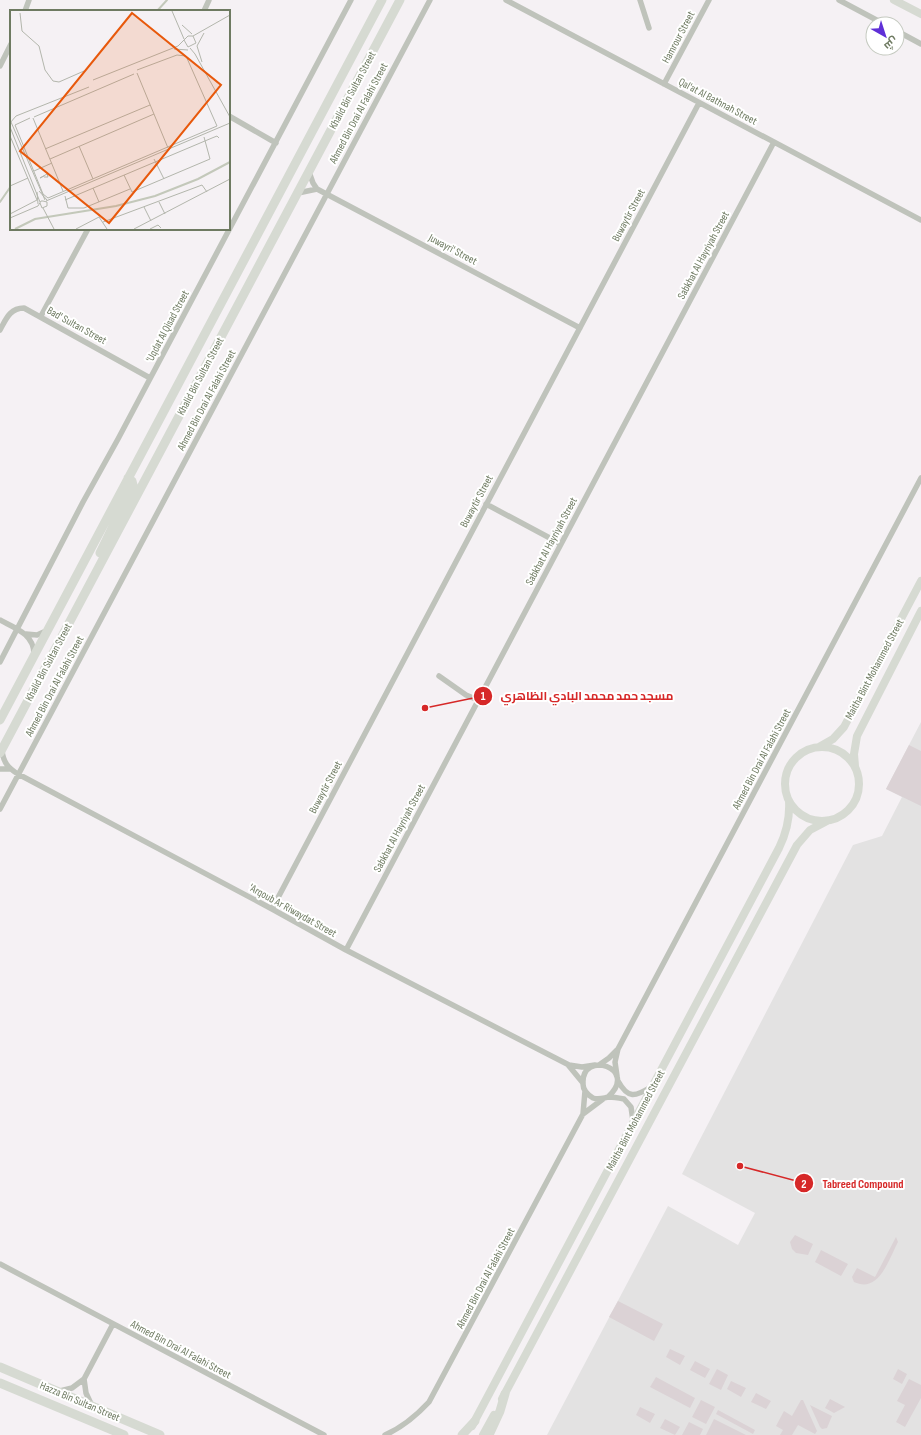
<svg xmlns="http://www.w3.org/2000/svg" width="921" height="1435" font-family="'Sofia Sans Condensed',Cairo,sans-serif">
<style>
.built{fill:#e3e2e2}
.green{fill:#dbd2d5}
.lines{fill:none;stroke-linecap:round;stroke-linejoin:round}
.stream{stroke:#c3c8ba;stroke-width:2}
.street{stroke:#bfc3bb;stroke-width:5.5}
.secondary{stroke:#d6dad2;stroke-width:8}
.primary{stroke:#d6dad2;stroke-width:9}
.labels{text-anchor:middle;stroke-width:4;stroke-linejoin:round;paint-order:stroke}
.street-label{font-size:11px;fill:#6e7a61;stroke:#fff}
.inset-river{fill:none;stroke:#c3c8ba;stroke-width:2}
.inset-road{fill:none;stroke:#b3b6ac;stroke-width:1}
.view{fill:#e8590c;fill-opacity:0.15;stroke:#e8590c;stroke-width:2}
.inset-edge{fill:none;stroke:#6e7a61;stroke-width:2}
.leader{fill:none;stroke:#d62828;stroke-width:1.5}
.callout-dot{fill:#d62828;stroke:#fff;stroke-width:1.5}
.mark-label{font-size:12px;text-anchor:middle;font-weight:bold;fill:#fff}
.callout-label{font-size:12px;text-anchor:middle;font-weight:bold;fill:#d62828;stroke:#fff;stroke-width:4;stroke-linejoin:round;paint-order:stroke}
</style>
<rect width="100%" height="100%" fill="#f5f1f4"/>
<path class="built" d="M 921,722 L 921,1435 L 547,1435 L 668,1206 L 738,1245 L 755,1213 L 682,1174 L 853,845 L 882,836 L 902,797 L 886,789 Z"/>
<path class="green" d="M 909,745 L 921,751 L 921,806 L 886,789 Z
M 795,1235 L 813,1244 L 808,1255 L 796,1253 L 792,1249 L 790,1242 Z
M 896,1237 L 898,1242 C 889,1259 879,1294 854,1282 L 852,1277 L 857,1268 L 875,1277 Z
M 821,1250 L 848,1264 L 841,1276 L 815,1262 Z
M 618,1301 L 663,1324 L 654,1341 L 609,1317 Z
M 670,1349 L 685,1356 L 680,1365 L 666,1357 Z
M 695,1361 L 710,1369 L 705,1378 L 690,1370 Z
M 717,1369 L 728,1375 L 721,1390 L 709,1384 Z
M 898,1369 L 907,1374 L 902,1384 L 893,1379 Z
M 656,1377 L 695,1398 L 690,1408 L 650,1387 Z
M 909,1379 L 921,1385 L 921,1398 L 905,1427 L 896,1422 L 905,1405 L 897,1401 Z
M 731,1381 L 746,1388 L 741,1397 L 727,1389 Z
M 756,1393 L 771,1401 L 766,1409 L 751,1402 Z
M 830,1399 L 845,1407 L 834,1413 L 825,1408 Z
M 701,1400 L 715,1407 L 706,1424 L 692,1417 Z
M 801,1400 L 803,1400 L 817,1431 L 815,1434 L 798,1425 L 792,1435 L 780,1435 L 783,1430 L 776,1426 L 784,1411 L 792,1416 Z
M 810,1405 L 832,1416 L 827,1428 L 822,1429 L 820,1427 Z
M 640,1407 L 655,1414 L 650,1423 L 636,1415 Z
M 718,1410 L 755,1430 L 753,1434 L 716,1414 Z
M 665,1419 L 680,1427 L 675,1435 L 660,1428 Z
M 714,1419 L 746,1435 L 706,1435 Z
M 689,1422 L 703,1429 L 700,1435 L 682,1435 Z"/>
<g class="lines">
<path class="stream" d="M 157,11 L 167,0
M 0,202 L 11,186"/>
<path class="street" d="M 506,0 L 921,220
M 640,0 L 649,28
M 839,0 L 884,24
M 25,11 L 29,0
M 204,11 L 209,0
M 897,31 L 921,44
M 0,66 L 11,44
M 664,84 L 709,0
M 229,116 L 276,143
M 309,172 L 313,183 L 317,189 L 580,328
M 298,193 L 317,189
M 41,316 L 88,229
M 0,330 C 6,319 10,308 24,308 L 150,378
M 486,504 L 561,544
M 0,620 C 15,628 34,634 34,654
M 26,634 L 37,635 L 46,631
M 0,662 L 83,502 L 118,439 L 351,0
M 439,676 L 466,695 L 478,700
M 2,750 C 3,762 8,768 18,774 L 272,909 L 346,950 L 569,1065 L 582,1067 L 595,1065
M 0,769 L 10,769
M 0,809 L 430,0
M 272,909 L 699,103
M 346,950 L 774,142
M 599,1065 L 609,1058 L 617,1050
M 569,1066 L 583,1083
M 617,1076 L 615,1062 L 618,1049 L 921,478
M 618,1081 C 628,1099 635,1097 651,1087
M 608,1097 C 640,1068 581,1049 583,1084 C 583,1090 588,1095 593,1098 C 599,1100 603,1098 609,1097 C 614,1097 619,1098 624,1099 L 631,1107 L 633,1121
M 583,1114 L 585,1091
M 0,1264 L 324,1435
M 84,1379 L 86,1393 L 92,1406
M 60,1391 L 72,1388 L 84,1379 L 113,1324
M 385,1435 C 403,1427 416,1416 429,1402 L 583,1114 L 603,1099"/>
<path class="secondary" d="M 894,0 L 921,14
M 819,747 L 833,739 L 844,727 L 921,581
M785 784a37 37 0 1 1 74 0a37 37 0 1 1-74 0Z
M 855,766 L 854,754 L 857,736 L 921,611
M 502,1399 L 797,845 L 810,830 L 827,821
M 472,1426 L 779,848 C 787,832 790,818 789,801
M 483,1435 L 494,1415"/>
<path class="primary" d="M 100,553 L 133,485 L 132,481 L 128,478
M 0,720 L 382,0
M 0,753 L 400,0
M 0,1367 L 160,1435
M 0,1383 L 124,1435
M 462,1435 L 475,1421
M 489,1435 L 500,1411 L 505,1394"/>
</g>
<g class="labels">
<g class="street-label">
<text transform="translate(678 37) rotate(-62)" y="4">Hamrour Street</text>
<text transform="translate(352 90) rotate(-62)" y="4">Khalid Bin Sultan Street</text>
<text transform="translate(718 101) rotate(28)" y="4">Qal'at Al Bathnah Street</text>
<text transform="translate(358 113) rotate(-62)" y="4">Ahmed Bin Drai Al Falahi Street</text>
<text transform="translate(628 215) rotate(-62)" y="4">Buwaytir Street</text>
<text transform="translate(453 249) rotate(28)" y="4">Juwayri' Street</text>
<text transform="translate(703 255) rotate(-62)" y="4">Sabkhat Al Hayriyah Street</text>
<text transform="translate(77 325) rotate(29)" y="4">Bad' Sultan Street</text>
<text transform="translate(167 326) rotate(-62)" y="4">'Uqdat Al Qisad Street</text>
<text transform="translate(200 376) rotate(-62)" y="4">Khalid Bin Sultan Street</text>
<text transform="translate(206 400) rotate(-62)" y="4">Ahmed Bin Drai Al Falahi Street</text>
<text transform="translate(476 501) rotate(-62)" y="4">Buwaytir Street</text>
<text transform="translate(551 541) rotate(-62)" y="4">Sabkhat Al Hayriyah Street</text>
<text transform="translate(48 662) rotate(-62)" y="4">Khalid Bin Sultan Street</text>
<text transform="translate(874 669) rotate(-62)" y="4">Maitha Bint Mohammed Street</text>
<text transform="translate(54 686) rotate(-62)" y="4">Ahmed Bin Drai Al Falahi Street</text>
<text transform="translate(761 759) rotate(-62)" y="4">Ahmed Bin Drai Al Falahi Street</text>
<text transform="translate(325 787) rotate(-62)" y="4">Buwaytir Street</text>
<text transform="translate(399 828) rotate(-62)" y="4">Sabkhat Al Hayriyah Street</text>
<text transform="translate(293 910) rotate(29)" y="4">'Arqoub Ar Riwaydat Street</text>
<text transform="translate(635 1120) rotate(-62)" y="4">Maitha Bint Mohammed Street</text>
<text transform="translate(485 1278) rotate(-62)" y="4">Ahmed Bin Drai Al Falahi Street</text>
<text transform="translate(181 1349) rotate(28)" y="4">Ahmed Bin Drai Al Falahi Street</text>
<text transform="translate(80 1401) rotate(23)" y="4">Hazza Bin Sultan Street</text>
</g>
</g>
<g transform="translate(10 10)">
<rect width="220" height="220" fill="#f5f1f4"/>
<path class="inset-river" d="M 5,219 L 25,209 L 106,196 L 145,186 L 188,169 L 220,152"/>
<path class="inset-road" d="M 162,1 L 174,29M 10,3 L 12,21 L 29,36 L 35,60 L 43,71 L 49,72 L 74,61M 172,15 L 182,24M 183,26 L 220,5M 180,38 L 185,44 L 220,107M 164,39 L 178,40M 192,52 L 187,36 L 194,23M 127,63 L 158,138M 83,70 L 168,36 L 178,26 L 183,26 L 186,33 L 178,37 L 174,30M 24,107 L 124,64M 20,108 L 5,115 L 33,184 L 38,188 L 207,116 L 176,46 L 167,45 L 127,60M 23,108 L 53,181M 1,112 L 35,190M 0,113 L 6,106 L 79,77M 0,117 L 30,192M 0,126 L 27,190 L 0,204M 69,136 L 83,169M 35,139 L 140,95M 40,149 L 144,104M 144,149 L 154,169M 24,161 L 42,153M 114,165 L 122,182 L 200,149 L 194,127M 34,166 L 30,168 L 37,164 L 38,167 L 34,167M 0,176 L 18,168M 83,178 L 89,192M 29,181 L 37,190M 27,182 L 28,194M 55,186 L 58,198 L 74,198 L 120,179M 55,190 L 202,128 L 207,126 L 209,128M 36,191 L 220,113M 149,192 L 155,204M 134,197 L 141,211M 33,198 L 44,219M 0,208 L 28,196 L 31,191 L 33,191 L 37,192 L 37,196 L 32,198 L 30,193M 93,212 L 192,175 L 197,182M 66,219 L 89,207 L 97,219M 124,219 L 220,169M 140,219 L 148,215 L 151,218"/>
<path class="view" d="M 122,3 L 211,75 L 99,213 L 10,141 Z"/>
<rect width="220" height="220" class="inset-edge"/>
</g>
<path class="leader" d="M425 708L483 696M740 1166L804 1183"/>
<g class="callout-dot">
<circle cx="425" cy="708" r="4"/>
<circle cx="740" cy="1166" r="4"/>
<circle cx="483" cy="696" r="10"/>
<circle cx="804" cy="1183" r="10"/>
</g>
<g class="mark-label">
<text x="483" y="700">1</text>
<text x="804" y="1188">2</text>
</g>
<g class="callout-label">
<text x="587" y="700">مسجد حمد محمد البادي الظاهري</text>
<text x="863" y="1188">Tabreed Compound</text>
</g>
<g transform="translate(885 36) rotate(141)"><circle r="19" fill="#ffffff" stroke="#c5cac0"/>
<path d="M0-3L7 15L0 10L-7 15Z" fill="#5f2fd7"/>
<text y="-6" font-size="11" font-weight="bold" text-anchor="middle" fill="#6e7a61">ش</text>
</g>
</svg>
